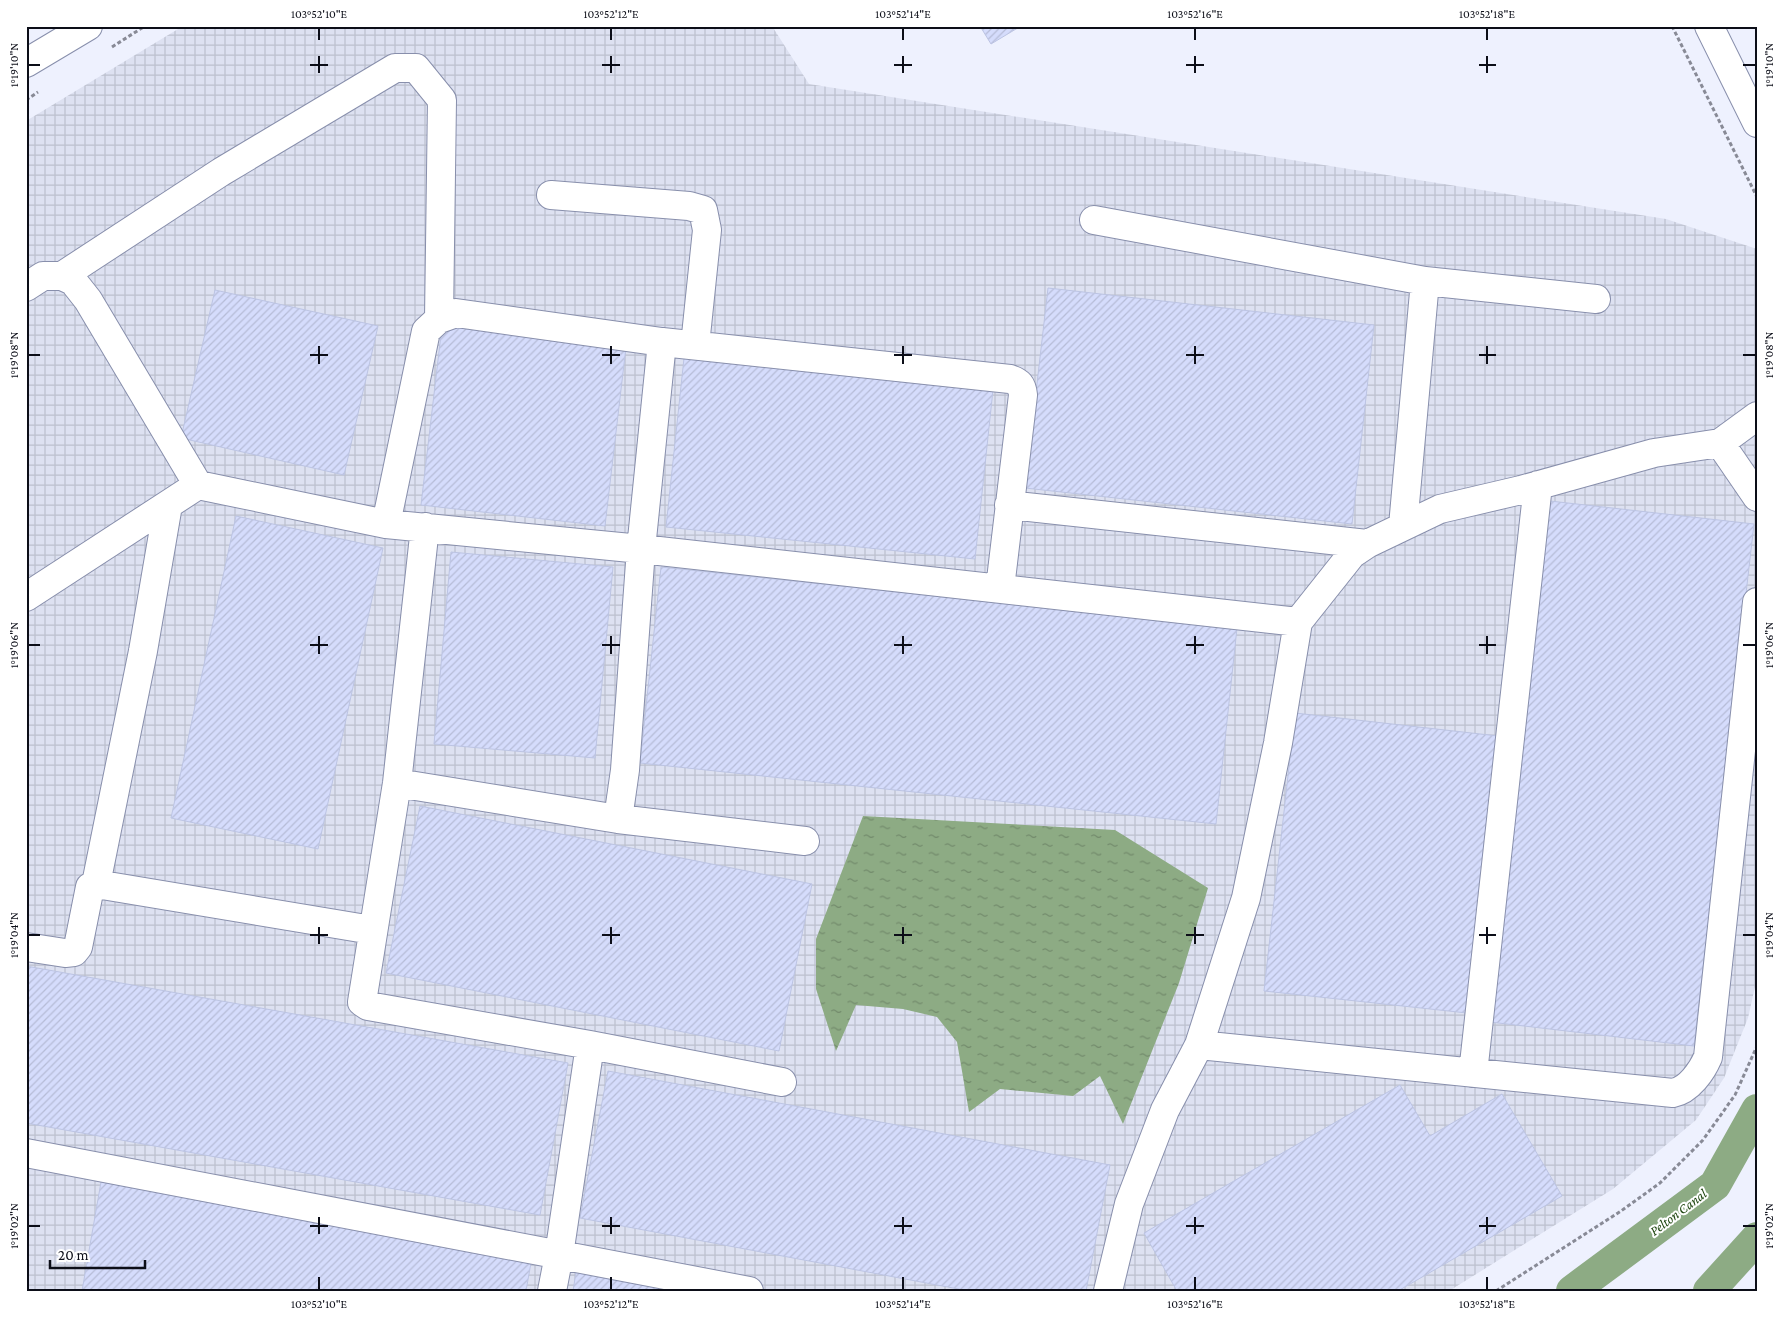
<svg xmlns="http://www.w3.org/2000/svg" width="1783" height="1317" font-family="'Crimson Pro',serif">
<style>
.industrial{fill:url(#industrial-grid)}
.water{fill:url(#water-ripples)}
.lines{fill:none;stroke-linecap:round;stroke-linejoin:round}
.canal{stroke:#8dab84;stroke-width:32}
.building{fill:url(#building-hatch);stroke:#bcc4e3}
.minor-casing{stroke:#888fac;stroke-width:30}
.major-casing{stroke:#888fac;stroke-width:30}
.path{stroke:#888a96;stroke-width:3;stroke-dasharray:4 2.5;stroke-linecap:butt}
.minor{stroke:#fff;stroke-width:28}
.major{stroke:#fff;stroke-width:28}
.ticks{fill:none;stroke:#0c0e18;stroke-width:2}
.labels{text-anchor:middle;stroke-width:4;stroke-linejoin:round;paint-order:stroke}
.water-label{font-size:14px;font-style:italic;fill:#1d450e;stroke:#fff}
.neatline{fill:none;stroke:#0c0e18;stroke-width:2}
.ticks-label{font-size:12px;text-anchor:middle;fill:#0c0e18}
</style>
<defs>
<pattern id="industrial-grid" width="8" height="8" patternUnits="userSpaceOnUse" patternTransform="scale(1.25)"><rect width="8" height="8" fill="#dde1f1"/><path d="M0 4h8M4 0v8" fill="none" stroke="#bcc0ce"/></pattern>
<pattern id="water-ripples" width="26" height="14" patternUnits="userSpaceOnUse" patternTransform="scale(1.25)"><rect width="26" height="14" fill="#8dab84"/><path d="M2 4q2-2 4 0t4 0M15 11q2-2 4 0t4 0" fill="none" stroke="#728a6b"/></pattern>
<pattern id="building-hatch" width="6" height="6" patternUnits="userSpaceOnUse" patternTransform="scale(1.25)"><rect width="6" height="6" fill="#d5dcfc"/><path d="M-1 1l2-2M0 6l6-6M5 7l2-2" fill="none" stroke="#b6bcd7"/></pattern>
</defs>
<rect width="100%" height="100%" fill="#eef1fe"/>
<path class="industrial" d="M 183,26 L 772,26 L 809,84 L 1666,219 L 1757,249 L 1757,978 L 1748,1018 L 1724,1078 L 1696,1120 L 1613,1189 L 1449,1291 L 26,1291 L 26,121 Z"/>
<path class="water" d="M 863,816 L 1115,830 L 1208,888 L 1179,983 L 1123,1124 L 1100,1076 L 1073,1096 L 1000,1089 L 969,1112 L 957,1042 L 937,1017 L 903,1009 L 856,1005 L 836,1051 L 816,989 L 816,939 Z"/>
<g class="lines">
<path class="canal" d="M 1572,1291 L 1715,1185 L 1757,1110
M 1709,1291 L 1757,1238"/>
</g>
<path class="building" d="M 980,26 L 1021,26 L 991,44 Z
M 1048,288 L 1374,325 L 1352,524 L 1025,488 Z
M 215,290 L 378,326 L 344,475 L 181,438 Z
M 442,326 L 626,347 L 605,526 L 421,505 Z
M 684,358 L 993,390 L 975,559 L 666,527 Z
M 1550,501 L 1754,524 L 1694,1046 L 1490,1022 Z
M 236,516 L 383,548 L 318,849 L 171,818 Z
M 451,552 L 613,567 L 595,758 L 434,744 Z
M 661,567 L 1237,628 L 1216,824 L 640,763 Z
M 1295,713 L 1498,736 L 1467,1013 L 1264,991 Z
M 420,806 L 812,884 L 779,1051 L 386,973 Z
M 26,966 L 568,1063 L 540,1215 L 26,1123 Z
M 608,1071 L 1110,1165 L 1086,1291 L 969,1291 L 580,1218 Z
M 1400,1085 L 1430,1136 L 1502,1094 L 1562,1196 L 1398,1291 L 1177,1291 L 1144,1233 Z
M 101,1182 L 532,1257 L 526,1291 L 82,1291 Z
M 577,1266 L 722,1291 L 573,1291 Z"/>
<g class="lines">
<g class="minor-casing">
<path id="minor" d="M 551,195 L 689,206 L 703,210 L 707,230 L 695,345
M 1094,220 L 1425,281 L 1403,526
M 62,276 L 221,172 L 395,68 L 416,68 L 442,100 L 439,319
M 1425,281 L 1596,299
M 26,287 L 43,276 L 62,276 L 73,281 L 88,300 L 198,485
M 1720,443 L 1757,497
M 1009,505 L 1367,544
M 386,524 L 426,331 L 439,319 L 456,313 L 662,342 L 1010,379 C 1019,382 1022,385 1023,395 L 1000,588
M 425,527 L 397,783 L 362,1002 L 368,1006 L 590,1045 L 782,1082
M 26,597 L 198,485 L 386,524 L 641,549 L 1298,622
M 397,783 L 618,819 L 805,841
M 618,819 L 625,770 L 641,549 L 662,342
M 96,884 L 143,651 L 168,505
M 26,947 L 65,953 L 74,952 L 78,947 L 90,887 L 96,884 L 372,930
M 1199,1045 L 1673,1093 C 1689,1090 1702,1071 1708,1057 L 1757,602
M 1473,1073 L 1538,485
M 26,1153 L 749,1291
M 552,1291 L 559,1255 L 590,1045
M 1108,1291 L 1129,1204 L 1165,1110 L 1199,1045 L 1246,898 L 1278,743 L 1298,622 L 1352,554 L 1367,544 L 1440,509 L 1521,490 L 1654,453 L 1720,443 L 1757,416"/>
</g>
<g class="major-casing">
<path id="major" d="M 1709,26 L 1757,123
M 26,63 L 88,26"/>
</g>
<path class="path" d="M 1672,26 L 1757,197
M 112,47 L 145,26
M 26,100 L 38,92
M 1496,1291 L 1621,1211 L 1660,1183 L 1703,1140 L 1735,1095 L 1757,1046"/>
<use href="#minor" class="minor"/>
<use href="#major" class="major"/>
</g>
<path class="ticks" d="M 319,28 L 319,40M 611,28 L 611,40M 903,28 L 903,40M 1195,28 L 1195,40M 1487,28 L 1487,40M 319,56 L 319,73M 611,56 L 611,73M 903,56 L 903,73M 1195,56 L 1195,73M 1487,56 L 1487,73M 28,65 L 40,65M 310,65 L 328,65M 602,65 L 620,65M 894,65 L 912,65M 1186,65 L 1204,65M 1479,65 L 1496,65M 1743,65 L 1756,65M 319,346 L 319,364M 611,346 L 611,364M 903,346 L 903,364M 1195,346 L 1195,364M 1487,346 L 1487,364M 28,355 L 40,355M 310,355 L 328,355M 602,355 L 620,355M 894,355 L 912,355M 1186,355 L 1204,355M 1479,355 L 1496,355M 1743,355 L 1756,355M 319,636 L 319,654M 611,636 L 611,654M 903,636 L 903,654M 1195,636 L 1195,654M 1487,636 L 1487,654M 28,645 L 40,645M 310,645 L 328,645M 602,645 L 620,645M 894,645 L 912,645M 1186,645 L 1204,645M 1479,645 L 1496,645M 1743,645 L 1756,645M 319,927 L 319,944M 611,927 L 611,944M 903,927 L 903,944M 1195,927 L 1195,944M 1487,927 L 1487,944M 28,935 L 40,935M 310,935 L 328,935M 602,935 L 620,935M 894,935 L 912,935M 1186,935 L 1204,935M 1479,935 L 1496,935M 1743,935 L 1756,935M 319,1217 L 319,1234M 611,1217 L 611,1234M 903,1217 L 903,1234M 1195,1217 L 1195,1234M 1487,1217 L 1487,1234M 28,1226 L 40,1226M 310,1226 L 328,1226M 602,1226 L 620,1226M 894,1226 L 912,1226M 1186,1226 L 1204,1226M 1479,1226 L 1496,1226M 1743,1226 L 1756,1226M 319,1277 L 319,1290M 611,1277 L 611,1290M 903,1277 L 903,1290M 1195,1277 L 1195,1290M 1487,1277 L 1487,1290"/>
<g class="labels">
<g class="water-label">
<text transform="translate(1678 1212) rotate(-37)" y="5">Pelton Canal</text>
</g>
</g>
<rect width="1783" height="1317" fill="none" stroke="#ffffff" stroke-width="55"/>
<path d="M50 1260v8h95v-8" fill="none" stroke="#0c0e18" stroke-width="2.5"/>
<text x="58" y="1260" font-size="15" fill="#0c0e18" stroke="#ffffff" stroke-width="4" paint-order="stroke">20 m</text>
<rect x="28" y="28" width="1728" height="1262" class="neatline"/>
<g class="ticks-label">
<text x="319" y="18">103°52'10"E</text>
<text x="611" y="18">103°52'12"E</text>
<text x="903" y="18">103°52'14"E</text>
<text x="1195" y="18">103°52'16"E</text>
<text x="1487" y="18">103°52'18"E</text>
<text transform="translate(14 65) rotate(-90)" y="4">1°19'10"N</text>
<text transform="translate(1769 65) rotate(-90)" y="4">1°19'10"N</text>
<text transform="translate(14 355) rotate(-90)" y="4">1°19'08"N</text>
<text transform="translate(1769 355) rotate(-90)" y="4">1°19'08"N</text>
<text transform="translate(14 645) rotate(-90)" y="4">1°19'06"N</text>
<text transform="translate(1769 645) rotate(-90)" y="4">1°19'06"N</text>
<text transform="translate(14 935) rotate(-90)" y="4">1°19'04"N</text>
<text transform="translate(1769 935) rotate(-90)" y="4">1°19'04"N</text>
<text transform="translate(14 1226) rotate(-90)" y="4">1°19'02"N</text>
<text transform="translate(1769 1226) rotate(-90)" y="4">1°19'02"N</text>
<text x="319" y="1308">103°52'10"E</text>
<text x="611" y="1308">103°52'12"E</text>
<text x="903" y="1308">103°52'14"E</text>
<text x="1195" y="1308">103°52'16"E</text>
<text x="1487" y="1308">103°52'18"E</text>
</g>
</svg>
